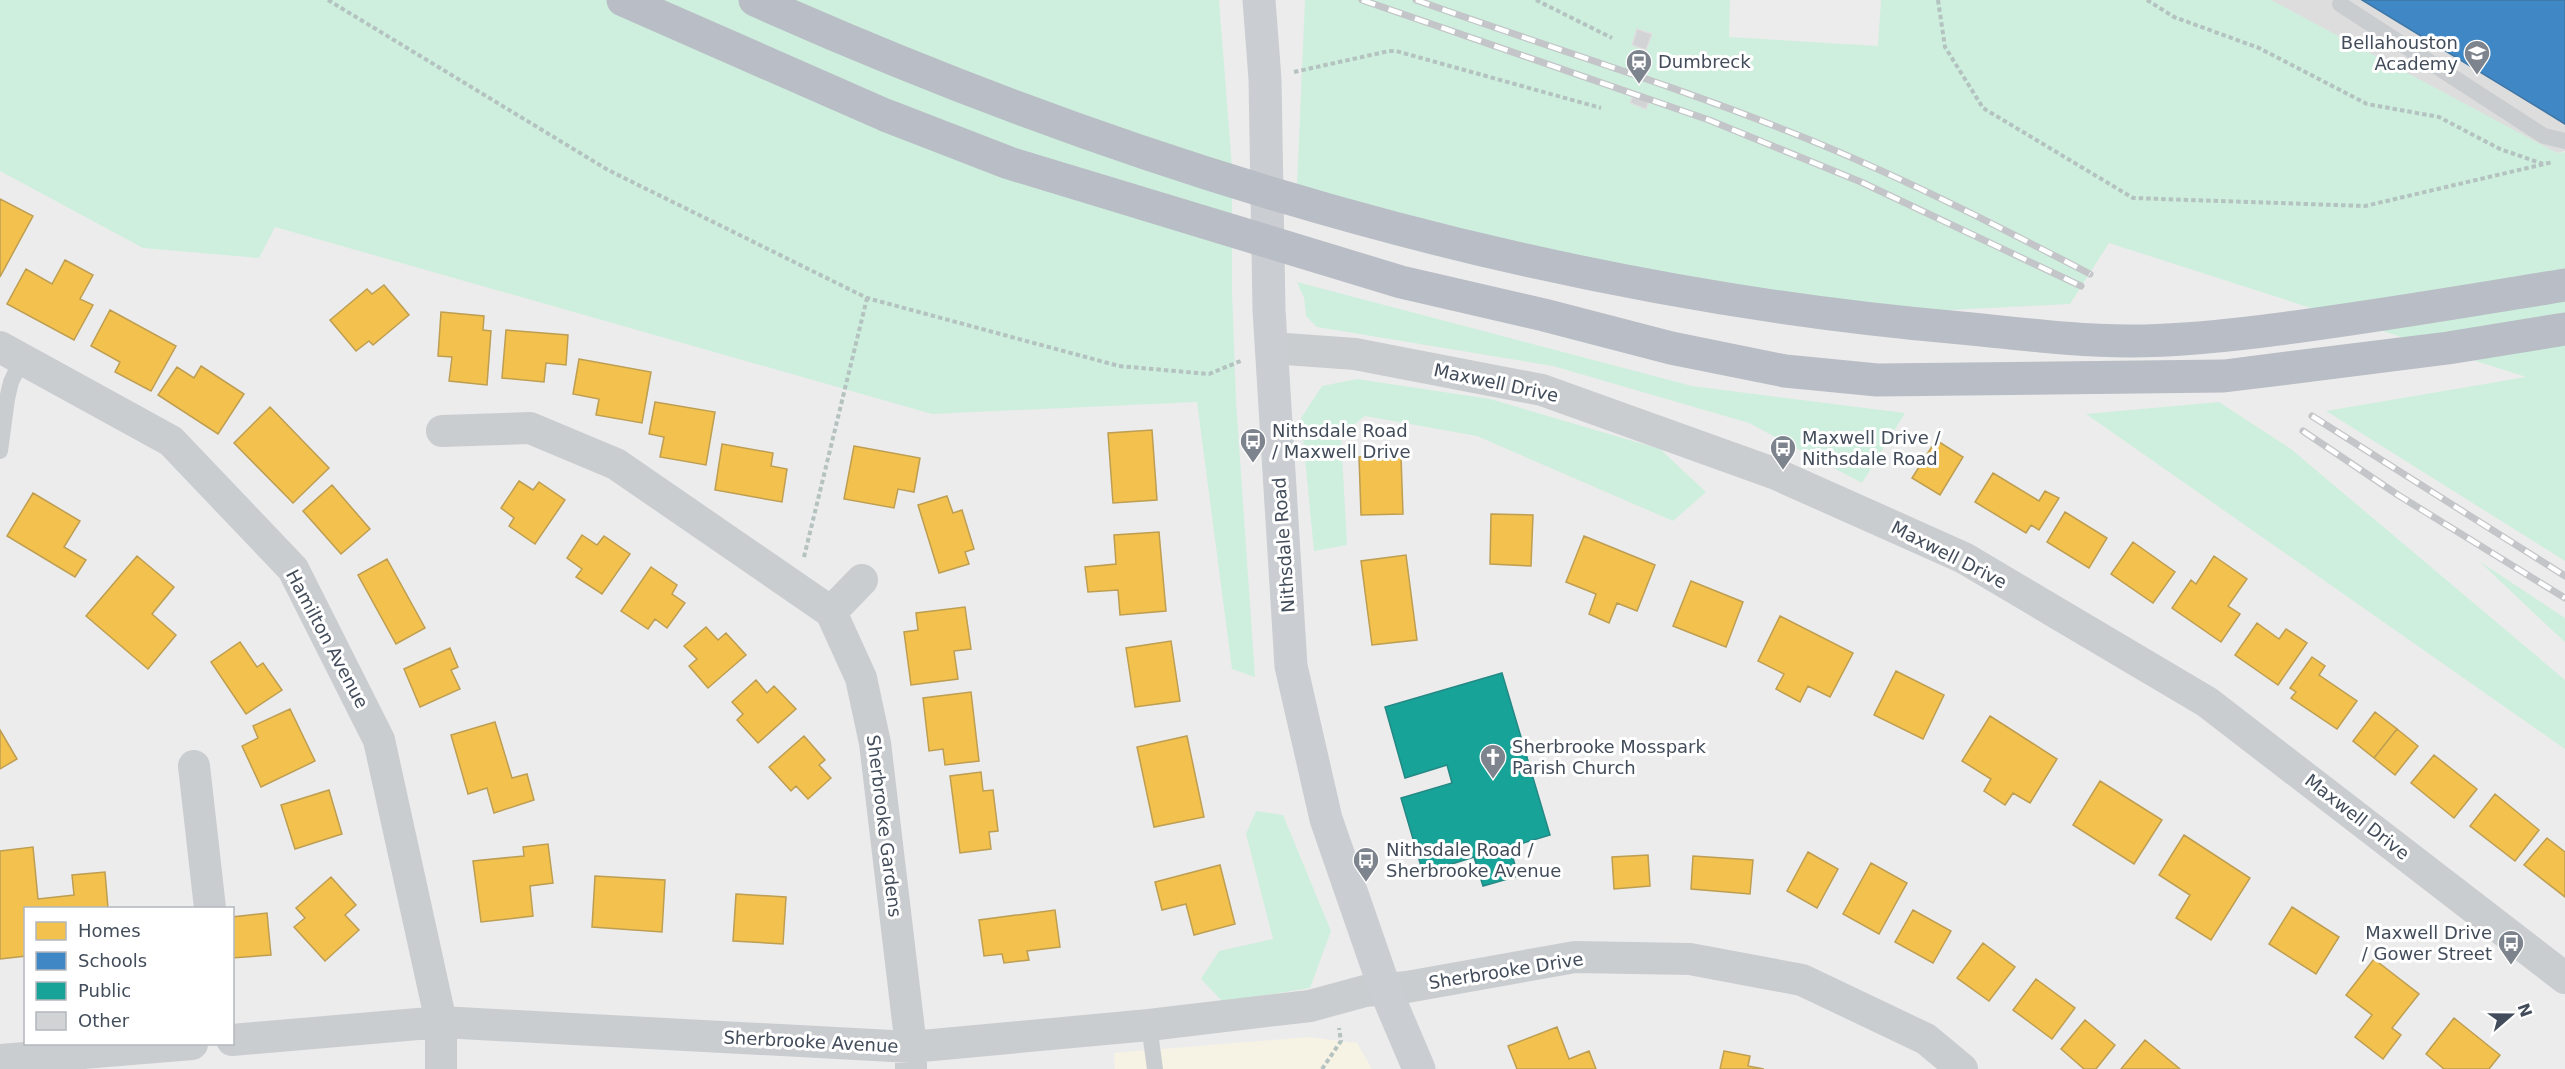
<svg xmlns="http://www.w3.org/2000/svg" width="2565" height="1069" font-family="'DejaVu Sans',sans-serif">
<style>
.commercial{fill:#f6f3e5}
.education{fill:#deddde}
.green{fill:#ceefde}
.homes{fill:#f2c14e;stroke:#bd9e52;stroke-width:1.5}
.schools{fill:#3f88c5;stroke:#4076a5;stroke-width:1.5}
.public{fill:#17a398;stroke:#248985;stroke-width:1.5}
.building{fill:#d2d3d5;stroke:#dededf;stroke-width:1.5}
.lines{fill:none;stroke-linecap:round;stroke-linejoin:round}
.path{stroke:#b4c2c0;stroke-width:4;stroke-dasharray:4.5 3;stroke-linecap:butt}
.lane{stroke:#cacdd0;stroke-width:16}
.street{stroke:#cacdd0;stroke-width:32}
.secondary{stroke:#cacdd1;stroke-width:33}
.highway{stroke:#b9bdc5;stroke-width:33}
.rail-casing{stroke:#c3c5c8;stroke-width:7}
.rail{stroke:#fff;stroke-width:4.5;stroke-dasharray:14;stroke-linecap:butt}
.labels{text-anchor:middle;stroke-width:6;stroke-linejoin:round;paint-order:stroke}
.poi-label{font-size:18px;fill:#424c5a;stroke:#fff;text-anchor:start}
.street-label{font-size:18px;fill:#424c5a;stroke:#fff}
</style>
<rect width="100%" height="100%" fill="#edecec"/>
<path class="commercial" d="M 1309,1037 L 1357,1043 L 1372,1069 L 1115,1069 L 1114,1053 Z"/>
<path class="education" d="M 2224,0 L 2565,0 L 2565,151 L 2557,153 Z"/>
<path class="green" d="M 0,0 L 1219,0 L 1232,167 L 1232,290 L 1236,401 L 1255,677 L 1232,669 L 1197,402 L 932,414 L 275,227 L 259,258 L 143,248 L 0,171 Z
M 1305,0 L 1730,0 L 1729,37 L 1878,46 L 1881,0 L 2271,0 L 2557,153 L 2565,152 L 2565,561 L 2326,411 L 2526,377 L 2109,243 L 2070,304 L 1932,311 L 1608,270 L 1297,185 Z
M 1297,282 L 1692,386 L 1905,413 L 1862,483 L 1749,423 L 1553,366 L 1317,327 L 1306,316 L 1304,298 Z
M 1357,379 L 1490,399 L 1660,449 L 1706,492 L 1673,521 L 1477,436 L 1365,416 L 1341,435 L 1347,545 L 1314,551 L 1301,418 L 1322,386 Z
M 2219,402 L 2291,449 L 2565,680 L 2565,749 L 2086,414 Z
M 2479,561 L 2565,618 L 2565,642 L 2554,632 Z
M 1256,811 L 1283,815 L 1331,931 L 1310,988 L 1223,1002 L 1201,979 L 1219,951 L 1273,939 L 1246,834 Z"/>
<path class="homes" d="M 0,199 L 33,216 L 0,277 Z
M 65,260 L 93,275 L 80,299 L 93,305 L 74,340 L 7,304 L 26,269 L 52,284 Z
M 384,285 L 409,315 L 373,345 L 369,341 L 356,351 L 330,320 L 367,289 L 372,294 Z
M 110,310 L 176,346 L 151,391 L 115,372 L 120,362 L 91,346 Z
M 441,312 L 484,316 L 483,330 L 491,331 L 487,385 L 449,381 L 452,357 L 438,356 Z
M 506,330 L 568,335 L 566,365 L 546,363 L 544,382 L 502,378 Z
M 579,359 L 651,372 L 642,423 L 596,415 L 599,399 L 573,394 Z
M 201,366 L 244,394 L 218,434 L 158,395 L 177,367 L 194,378 Z
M 655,402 L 715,412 L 706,465 L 660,457 L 664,437 L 649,434 Z
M 270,407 L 329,468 L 293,503 L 234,443 Z
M 1152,430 L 1157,500 L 1113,503 L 1108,433 Z
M 1936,440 L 1963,457 L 1940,495 L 1912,478 Z
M 722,444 L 773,453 L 771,466 L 787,469 L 782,502 L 715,490 Z
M 854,446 L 920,458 L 914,492 L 898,489 L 894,508 L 844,499 Z
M 1401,456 L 1403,514 L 1361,515 L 1359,457 Z
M 1993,473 L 2039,501 L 2045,491 L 2059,498 L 2039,530 L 2031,525 L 2026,533 L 1975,502 Z
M 519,481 L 533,490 L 539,482 L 565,500 L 535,544 L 509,526 L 514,518 L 501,508 Z
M 332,485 L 370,529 L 341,554 L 303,511 Z
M 33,493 L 80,521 L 64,547 L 86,560 L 75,577 L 7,536 Z
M 947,496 L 953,513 L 962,510 L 974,549 L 965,552 L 969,564 L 939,573 L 918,505 Z
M 2065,512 L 2107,538 L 2089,568 L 2047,542 Z
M 1491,514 L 1533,515 L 1531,566 L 1490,564 Z
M 1159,532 L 1166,611 L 1120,615 L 1118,590 L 1088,592 L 1085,567 L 1116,564 L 1114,535 Z
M 582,535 L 597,545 L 604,536 L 630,554 L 602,594 L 576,577 L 582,569 L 567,558 Z
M 1584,536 L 1655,565 L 1637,611 L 1617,603 L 1609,623 L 1589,614 L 1596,594 L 1566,582 Z
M 2133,542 L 2175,572 L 2153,603 L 2111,574 Z
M 1406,555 L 1417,640 L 1372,645 L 1361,561 Z
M 137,556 L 174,587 L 152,614 L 176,635 L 148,669 L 86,616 Z
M 2214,556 L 2247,579 L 2228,606 L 2240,614 L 2221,642 L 2172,608 L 2191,580 L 2196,584 Z
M 387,559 L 425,628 L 396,644 L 358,575 Z
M 651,567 L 677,585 L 672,594 L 685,603 L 667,628 L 655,619 L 648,629 L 621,611 Z
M 1691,581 L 1743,602 L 1726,647 L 1673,626 Z
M 965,607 L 971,649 L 954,651 L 958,679 L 911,685 L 904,632 L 918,630 L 916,613 Z
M 1780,616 L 1853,653 L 1830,697 L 1808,686 L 1800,702 L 1776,689 L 1784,674 L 1758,661 Z
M 2257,623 L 2279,639 L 2286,629 L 2307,643 L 2278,685 L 2235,655 Z
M 706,627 L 718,640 L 726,633 L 746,655 L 708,688 L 689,666 L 697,659 L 684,646 Z
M 1171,641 L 1180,701 L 1135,707 L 1126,648 Z
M 240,642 L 257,667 L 263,663 L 282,690 L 246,714 L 211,662 Z
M 450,648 L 458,667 L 451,670 L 460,689 L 420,707 L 404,669 Z
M 2312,657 L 2325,666 L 2319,675 L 2357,701 L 2337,729 L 2291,698 L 2296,692 L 2290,688 Z
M 1896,671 L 1944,695 L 1923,739 L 1874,715 Z
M 756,680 L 767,693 L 774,686 L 796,709 L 758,743 L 737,720 L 743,714 L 732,702 Z
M 971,692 L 979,761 L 945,765 L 943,749 L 929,751 L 923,698 Z
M 290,709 L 315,761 L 261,787 L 242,746 L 258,738 L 253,726 Z
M 2375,712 L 2397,729 L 2374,758 L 2353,741 Z
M 1990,716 L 2057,759 L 2030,803 L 2013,793 L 2005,805 L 1984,791 L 1991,779 L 1962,761 Z
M 495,722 L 512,778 L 527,774 L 534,800 L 494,813 L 487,788 L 468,794 L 451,735 Z
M 2397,729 L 2418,746 L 2395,775 L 2374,758 Z
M 0,730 L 17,759 L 0,769 Z
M 804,736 L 825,760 L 819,765 L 831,778 L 808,799 L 796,786 L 791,791 L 769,767 Z
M 1187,736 L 1204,817 L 1154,827 L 1137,747 Z
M 2434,755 L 2477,789 L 2454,818 L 2411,783 Z
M 981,772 L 983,791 L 993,790 L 998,831 L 989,832 L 991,849 L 960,853 L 950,776 Z
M 2100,781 L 2162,820 L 2134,864 L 2073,825 Z
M 329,790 L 342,834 L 295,849 L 281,805 Z
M 2495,794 L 2539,830 L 2515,861 L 2470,826 Z
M 2184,835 L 2250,878 L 2211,940 L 2176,918 L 2190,895 L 2159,875 Z
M 2547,838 L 2565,852 L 2565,897 L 2524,865 Z
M 548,844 L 553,883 L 530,886 L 533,916 L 481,922 L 473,861 L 524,856 L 523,847 Z
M 33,847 L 38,899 L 74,895 L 72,875 L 105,872 L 108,908 L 26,908 L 26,956 L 0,959 L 0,851 Z
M 1808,852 L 1838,869 L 1817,908 L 1787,891 Z
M 1648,855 L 1650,886 L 1614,889 L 1612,857 Z
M 1693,856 L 1753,860 L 1750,894 L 1691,889 Z
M 1871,863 L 1907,883 L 1879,934 L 1843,914 Z
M 1220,865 L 1235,924 L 1194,935 L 1186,904 L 1162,910 L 1155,882 Z
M 595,876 L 665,880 L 662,932 L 592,927 Z
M 331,877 L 356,905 L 345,915 L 359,930 L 325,961 L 294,927 L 305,918 L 296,908 Z
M 736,894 L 786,897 L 783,944 L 733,941 Z
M 2292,907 L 2339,937 L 2316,974 L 2269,944 Z
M 1055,910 L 1060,947 L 1027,951 L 1029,960 L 1004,963 L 1002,954 L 984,956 L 979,920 Z
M 1913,910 L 1951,931 L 1933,963 L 1895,942 Z
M 267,913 L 271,955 L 232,958 L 232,917 Z
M 1983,943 L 2015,967 L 1989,1001 L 1957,978 Z
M 2374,959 L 2419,994 L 2392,1028 L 2401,1035 L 2383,1059 L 2355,1037 L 2372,1015 L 2346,995 Z
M 2036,979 L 2075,1008 L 2052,1039 L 2013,1010 Z
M 2454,1018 L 2500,1055 L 2489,1069 L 2444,1069 L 2426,1054 Z
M 2085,1020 L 2115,1045 L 2096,1069 L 2084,1069 L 2061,1049 Z
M 1557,1027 L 1569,1059 L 1589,1051 L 1596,1069 L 1517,1069 L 1508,1046 Z
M 2145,1040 L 2180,1069 L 2121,1069 Z
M 1724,1051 L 1750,1056 L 1748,1066 L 1764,1069 L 1720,1069 Z"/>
<path class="schools" d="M 2362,0 L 2565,0 L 2565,124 Z"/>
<path class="public" d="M 1502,673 L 1550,835 L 1510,847 L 1518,876 L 1483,886 L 1474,857 L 1423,873 L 1401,798 L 1452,783 L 1447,765 L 1405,778 L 1385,707 Z"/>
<path class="building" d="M 1637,29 L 1652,34 L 1646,50 L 1632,45 Z
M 1633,95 L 1649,101 L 1646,109 L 1630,103 Z"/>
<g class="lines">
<path class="path" d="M 328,0 L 608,170 L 867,298 L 1119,366 L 1209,374 L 1243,360
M 1536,0 L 1612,38
M 1938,0 L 1945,47 L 1983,108 L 2133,198 L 2365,206 L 2553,162
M 2147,0 L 2174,17 L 2259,48 L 2367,104 L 2439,117 L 2500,149 L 2543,164
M 1294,72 L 1389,51 L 1396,51 L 1601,108
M 804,557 L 867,298
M 1322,1069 L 1341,1041 L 1339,1028"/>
<path class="lane" d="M 2340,4 L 2544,136 L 2565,141
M 0,451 L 7,399 L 11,382 L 22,359
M 1149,1025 L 1155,1069"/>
<path class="street" d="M 0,347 L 171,441 L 293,569 L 379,740 L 441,1022 L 441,1069
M 1272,348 L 1355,354 L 1542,390 L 1776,474 L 1964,558 L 2207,702 L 2565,978
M 442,431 L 530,428 L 616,464 L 831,612 L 861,678 L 875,743 L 911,1047 L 911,1069
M 831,612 L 862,580
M 194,766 L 210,908
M 232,1040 L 441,1022 L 911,1047 L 1149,1025 L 1310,1006 L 1365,991 L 1407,987 L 1575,957 L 1690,959 L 1802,980 L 1926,1039 L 1962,1069
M 0,1060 L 192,1044"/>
<path class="secondary" d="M 1259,0 L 1265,79 L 1269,310 L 1291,666 L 1326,819 L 1385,989 L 1419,1069"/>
<path class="highway" d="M 623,0 L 885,115 L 1009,163 L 1401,282 L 1544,315 L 1671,348 L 1785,371 L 1877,380 L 2224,376 L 2448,348 L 2565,329
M 755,0 C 1136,170 1543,292 1961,328 C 2016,333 2073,341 2129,341 C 2182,341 2235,335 2287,328 C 2380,316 2473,300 2565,285"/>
<g class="rail-casing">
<path id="rail" d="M 1362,0 L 1709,120 L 1861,182 L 2081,286
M 1416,0 C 1539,44 1664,82 1785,130 C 1890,171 1990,222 2090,274
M 2312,416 L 2565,576
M 2303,431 L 2398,495 L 2565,598"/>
</g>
<use href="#rail" class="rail"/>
</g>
<defs>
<g id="school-pin" transform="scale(1.35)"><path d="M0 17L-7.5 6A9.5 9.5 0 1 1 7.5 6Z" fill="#7e848d" stroke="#fff"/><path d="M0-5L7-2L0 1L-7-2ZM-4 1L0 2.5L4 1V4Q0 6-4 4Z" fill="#fff"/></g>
<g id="station-pin" transform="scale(1.35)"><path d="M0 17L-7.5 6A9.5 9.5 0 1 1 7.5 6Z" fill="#7e848d" stroke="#fff"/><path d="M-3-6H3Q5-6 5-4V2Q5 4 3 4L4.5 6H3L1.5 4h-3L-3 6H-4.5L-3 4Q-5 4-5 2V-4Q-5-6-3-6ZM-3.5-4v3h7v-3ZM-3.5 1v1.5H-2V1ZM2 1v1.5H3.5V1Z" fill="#fff"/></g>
<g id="bus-pin" transform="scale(1.35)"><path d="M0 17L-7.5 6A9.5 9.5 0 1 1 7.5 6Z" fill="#7e848d" stroke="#fff"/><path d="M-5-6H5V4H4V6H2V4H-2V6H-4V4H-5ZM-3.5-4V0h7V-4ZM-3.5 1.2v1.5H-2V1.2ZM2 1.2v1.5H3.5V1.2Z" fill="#fff"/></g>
<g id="church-pin" transform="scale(1.35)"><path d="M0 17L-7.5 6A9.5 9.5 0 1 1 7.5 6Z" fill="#7e848d" stroke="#fff"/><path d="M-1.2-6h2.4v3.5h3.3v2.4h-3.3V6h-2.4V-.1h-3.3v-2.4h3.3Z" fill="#fff"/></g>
</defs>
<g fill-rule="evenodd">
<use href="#school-pin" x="2477" y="53"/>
<use href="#station-pin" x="1639" y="62"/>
<use href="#bus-pin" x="1253" y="441"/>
<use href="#bus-pin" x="1783" y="448"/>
<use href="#church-pin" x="1493" y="757"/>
<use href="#bus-pin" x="1366" y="860"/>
<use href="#bus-pin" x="2511" y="943"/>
</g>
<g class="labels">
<g class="poi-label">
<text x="2458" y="49" text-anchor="end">Bellahouston<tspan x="2458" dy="21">Academy</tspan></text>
<text x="1658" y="68">Dumbreck</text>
<text x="1272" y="437">Nithsdale Road<tspan x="1272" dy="21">/ Maxwell Drive</tspan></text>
<text x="1802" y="444">Maxwell Drive /<tspan x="1802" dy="21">Nithsdale Road</tspan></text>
<text x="1512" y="753">Sherbrooke Mosspark<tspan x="1512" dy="21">Parish Church</tspan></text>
<text x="1386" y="856">Nithsdale Road /<tspan x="1386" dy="21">Sherbrooke Avenue</tspan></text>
<text x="2492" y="939" text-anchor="end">Maxwell Drive<tspan x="2492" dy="21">/ Gower Street</tspan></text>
</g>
<g class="street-label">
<text transform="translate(1496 383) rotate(12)" y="6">Maxwell Drive</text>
<text transform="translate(1284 545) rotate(-94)" y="6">Nithsdale Road</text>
<text transform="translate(1949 555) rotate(27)" y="6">Maxwell Drive</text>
<text transform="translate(327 639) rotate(62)" y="6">Hamilton Avenue</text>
<text transform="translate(2357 817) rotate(38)" y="6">Maxwell Drive</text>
<text transform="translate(884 826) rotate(83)" y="6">Sherbrooke Gardens</text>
<text transform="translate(1506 971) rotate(-9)" y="6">Sherbrooke Drive</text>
<text transform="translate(811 1042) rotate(3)" y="6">Sherbrooke Avenue</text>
</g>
</g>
<rect x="24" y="907" width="210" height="138" fill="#ffffff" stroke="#b3b7bd" stroke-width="1.5"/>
<rect x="36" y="922" width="30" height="18" fill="#f2c14e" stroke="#b3b7bd" stroke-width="1.5"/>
<text x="78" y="937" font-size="18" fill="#424c5a">Homes</text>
<rect x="36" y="952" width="30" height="18" fill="#3f88c5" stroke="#b3b7bd" stroke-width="1.5"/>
<text x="78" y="967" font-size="18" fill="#424c5a">Schools</text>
<rect x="36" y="982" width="30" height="18" fill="#17a398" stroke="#b3b7bd" stroke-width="1.5"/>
<text x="78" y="997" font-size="18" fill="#424c5a">Public</text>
<rect x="36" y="1012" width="30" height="18" fill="#d2d3d5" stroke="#b3b7bd" stroke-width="1.5"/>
<text x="78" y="1027" font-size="18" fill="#424c5a">Other</text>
<g transform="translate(2511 1015) rotate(70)" stroke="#ffffff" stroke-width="4.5" paint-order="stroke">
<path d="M0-4.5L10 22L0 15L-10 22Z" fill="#424c5a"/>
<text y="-9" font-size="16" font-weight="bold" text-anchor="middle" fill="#424c5a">N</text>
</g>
</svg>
